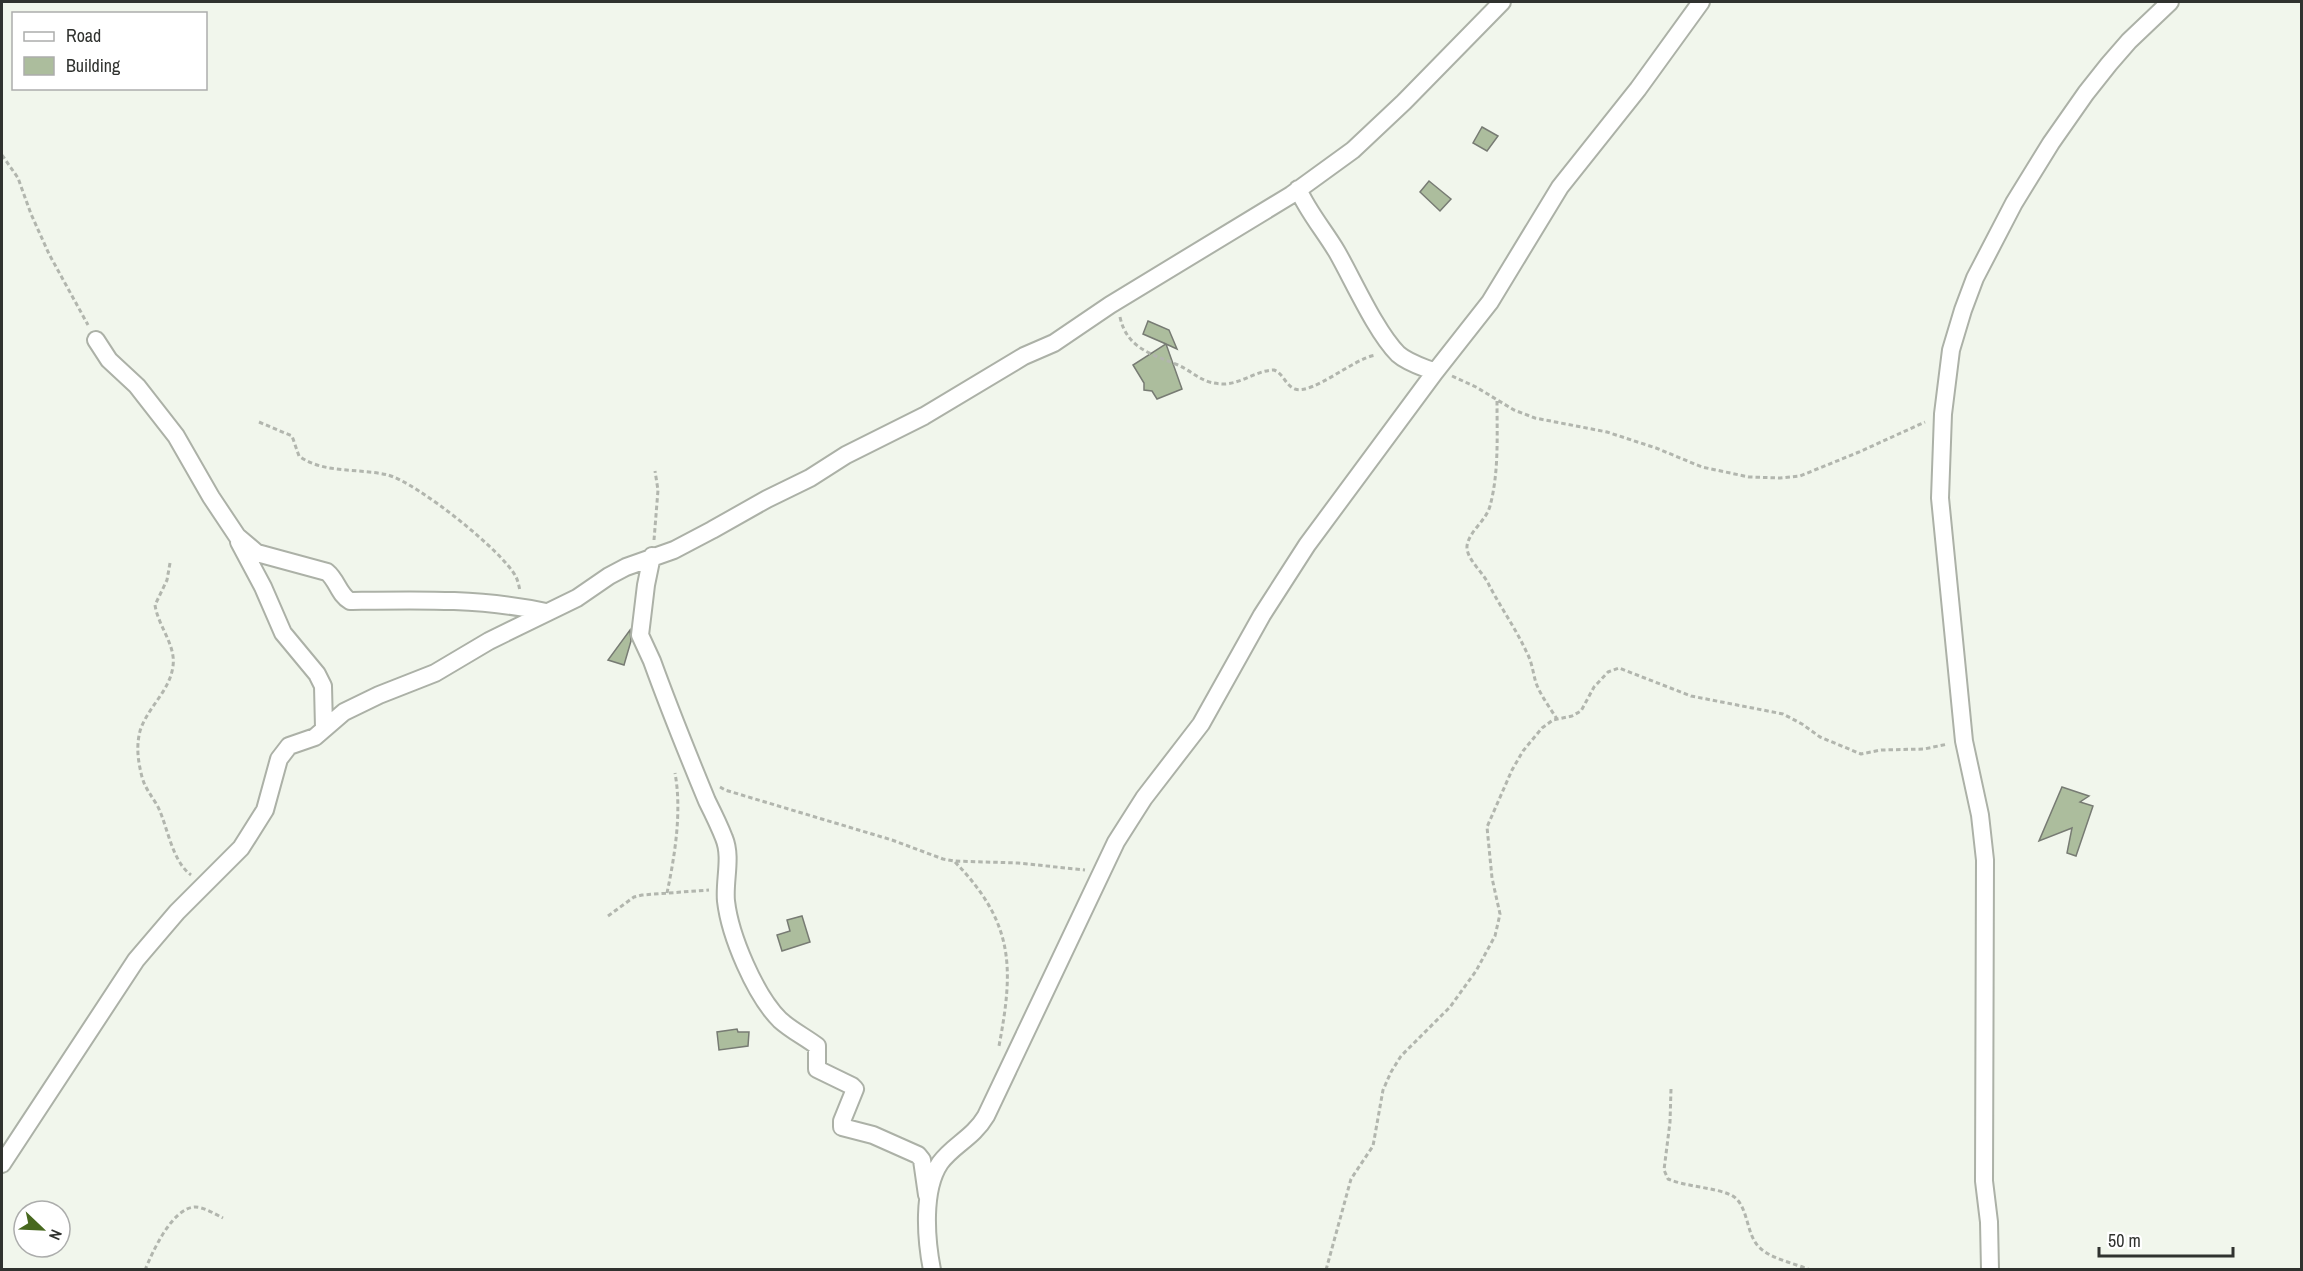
<svg xmlns="http://www.w3.org/2000/svg" width="2303" height="1271" font-family="'Archivo Narrow',sans-serif">
<style>
.building{fill:#acbd9d;stroke:#777b73;stroke-width:1.5}
.lines{fill:none;stroke-linecap:round;stroke-linejoin:round}
.minor-casing{stroke:#acb1a7;stroke-width:20}
.path{stroke:#b2b6ae;stroke-width:3;stroke-dasharray:4.5 3;stroke-linecap:butt}
.minor{stroke:#fff;stroke-width:16}
</style>
<rect width="100%" height="100%" fill="#f1f6ec"/>
<path class="building" d="M 1482,127 L 1498,136 L 1487,151 L 1473,143 Z
M 1429,181 L 1451,199 L 1440,211 L 1420,192 Z
M 1148,321 L 1169,330 L 1177,349 L 1166,344 L 1182,389 L 1157,399 L 1152,391 L 1144,390 L 1144,383 L 1133,365 L 1166,344 L 1143,334 Z
M 630,630 L 631,641 L 624,665 L 608,660 Z
M 2062,787 L 2089,796 L 2080,802 L 2093,806 L 2076,856 L 2067,853 L 2072,828 L 2039,841 Z
M 802,916 L 810,942 L 782,951 L 777,935 L 790,931 L 787,920 Z
M 737,1029 L 738,1032 L 749,1032 L 748,1046 L 719,1050 L 717,1032 Z"/>
<g class="lines">
<g class="minor-casing">
<path id="minor" d="M 1298,189 C 1308,212 1324,230 1337,252 C 1353,280 1376,332 1398,354 C 1408,363 1423,367 1435,372
M 96,340 L 109,360 L 137,386 L 176,436 L 211,497 L 237,536 L 257,553 L 327,572 C 337,580 339,595 350,601 C 416,600 481,598 546,612
M 239,542 L 263,587 L 283,633 L 317,674 L 323,686 L 324,728
M 652,556 L 646,585 L 640,635 L 652,661 C 669,708 688,755 707,801 C 713,813 719,825 724,838 C 732,857 724,881 726,901 C 730,936 755,995 780,1020 C 791,1030 805,1037 817,1046 L 817,1069 L 852,1086 L 855,1089 L 842,1121 L 842,1127 L 873,1135 L 918,1155 L 922,1160 L 927,1195
M 2,1164 L 136,960 L 177,912 L 241,848 L 265,810 L 279,759 L 289,746 L 315,737 L 344,712 L 379,695 L 435,673 L 489,641 L 577,598 L 609,576 L 626,567 L 674,550 L 712,530 L 767,499 L 810,478 L 846,455 L 924,416 L 1024,356 L 1054,343 L 1110,305 L 1291,195 L 1353,150 L 1404,102 L 1502,2
M 932,1270 C 926,1239 922,1190 940,1163 C 953,1145 973,1138 986,1116 L 1116,842 L 1144,798 L 1201,724 L 1262,615 L 1307,545 L 1435,372 L 1490,302 L 1560,187 L 1638,89 L 1701,2
M 1990,1270 L 1989,1222 L 1984,1181 L 1985,860 L 1980,815 L 1964,741 L 1940,498 L 1943,414 L 1951,350 L 1963,310 L 1975,278 L 2014,203 L 2051,143 L 2086,93 L 2109,64 L 2129,41 L 2170,2"/>
</g>
<path class="path" d="M 2,155 L 18,178 L 31,214 L 49,254 L 88,325
M 1120,317 C 1127,349 1152,354 1178,365 C 1197,374 1202,384 1225,384 C 1242,383 1258,370 1274,370 C 1284,374 1285,385 1295,389 C 1313,395 1354,358 1376,355
M 1452,376 L 1476,387 L 1514,410 L 1535,418 L 1607,432 L 1656,448 L 1702,467 L 1749,477 L 1780,478 L 1800,476 L 1859,452 L 1925,422
M 1497,401 C 1497,435 1499,473 1490,506 C 1486,521 1469,531 1467,546 C 1466,559 1484,573 1489,585 C 1501,608 1516,629 1527,653 C 1532,662 1533,673 1536,683 C 1541,696 1550,708 1557,719
M 259,422 L 292,436 L 299,456 C 323,474 360,468 388,475 C 417,483 503,551 516,577 C 518,581 519,586 520,591
M 654,540 L 658,490 L 655,471
M 170,563 L 167,580 L 155,605 C 158,626 176,645 173,666 C 170,691 147,708 140,731 C 136,747 138,761 142,777 C 145,788 151,795 157,805 C 168,826 171,860 191,875
M 720,787 L 725,790 L 892,840 L 943,859 L 954,861 L 1018,863 L 1085,870
M 955,862 C 1014,923 1014,967 999,1046
M 667,893 C 675,855 682,811 675,773
M 608,916 L 634,897 L 642,895 L 709,890
M 1671,1089 L 1670,1122 L 1664,1170 L 1668,1179 C 1687,1187 1713,1187 1731,1195 C 1749,1204 1745,1233 1759,1247 C 1771,1259 1794,1263 1810,1270
M 145,1270 C 153,1251 172,1208 195,1207 C 204,1207 215,1214 223,1218
M 1326,1270 L 1351,1179 L 1373,1146 L 1383,1090 L 1391,1072 L 1401,1056 L 1450,1007 L 1476,971 L 1495,936 L 1500,914 L 1492,878 L 1487,827 L 1512,770 L 1523,751 L 1542,728 L 1553,720 L 1572,716 L 1581,711 L 1594,687 L 1608,672 L 1619,668 L 1691,696 L 1783,714 L 1802,724 L 1820,737 L 1861,754 L 1881,750 L 1924,749 L 1948,744"/>
<use href="#minor" class="minor"/>
</g>
<rect width="2303" height="1271" fill="none" stroke="#30322f" stroke-width="6"/>
<rect x="12" y="12" width="195" height="78" fill="#ffffff" stroke="#acadac" stroke-width="1.5"/>
<rect x="24" y="32" width="30" height="9" fill="#ffffff" stroke="#acadac" stroke-width="1.5"/>
<text x="66" y="42" font-size="18" fill="#30322f">Road</text>
<rect x="24" y="57" width="30" height="18" fill="#acbd9d" stroke="#acadac" stroke-width="1.5"/>
<text x="66" y="72" font-size="18" fill="#30322f">Building</text>
<g transform="translate(42 1229) rotate(113)"><circle r="28" fill="#ffffff" stroke="#acadac" stroke-width="1.5"/>
<path d="M0-4.5L10 22L0 15L-10 22Z" fill="#47681e"/>
<text y="-9" font-size="16" font-weight="bold" text-anchor="middle" fill="#30322f">N</text>
</g>
<path d="M2099 1247v9h134v-9" fill="none" stroke="#30322f" stroke-width="3"/>
<text x="2108" y="1247" font-size="18" fill="#30322f" stroke="#ffffff" stroke-width="4.5" paint-order="stroke">50 m</text>
</svg>
